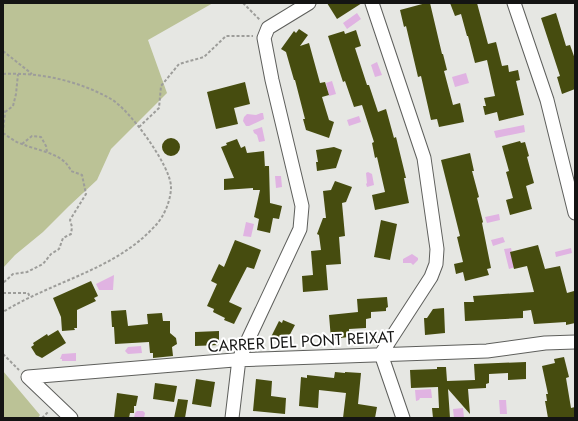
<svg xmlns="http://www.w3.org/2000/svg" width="578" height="421" font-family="Jost,sans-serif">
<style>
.green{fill:#bbc296}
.water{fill:#e0b3e2}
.building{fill:#464c0f}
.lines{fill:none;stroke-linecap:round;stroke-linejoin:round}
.minor-casing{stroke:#5e5f5c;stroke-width:15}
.path{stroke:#9d9d9a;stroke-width:2;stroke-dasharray:3 2;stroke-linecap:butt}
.minor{stroke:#fff;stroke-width:13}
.labels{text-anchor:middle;stroke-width:4;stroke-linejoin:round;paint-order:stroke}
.street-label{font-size:16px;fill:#141413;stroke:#fff}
</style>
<rect width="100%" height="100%" fill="#e6e7e3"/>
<path class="green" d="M 3,3 L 213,3 L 148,40 L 167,93 L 111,149 L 97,180 L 69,206 L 43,232 L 15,255 L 3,268 Z
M 3,371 L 40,415 L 38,418 L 3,418 Z"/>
<path class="water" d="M 357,13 L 361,19 L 347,29 L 343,23 Z
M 377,62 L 382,75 L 375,77 L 371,65 Z
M 466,73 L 469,83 L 455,87 L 452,77 Z
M 332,81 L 336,94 L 329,96 L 326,83 Z
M 261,113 L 263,113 L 264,119 L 249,126 L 246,126 L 243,121 L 244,117 L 247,114 L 256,115 Z
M 359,116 L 361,122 L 349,126 L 347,120 Z
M 524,125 L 525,132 L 496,138 L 494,131 Z
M 262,127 L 265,141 L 259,142 L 257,135 L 254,133 L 253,130 Z
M 368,172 L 372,174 L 374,185 L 367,187 L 366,184 L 367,183 L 366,173 Z
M 275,176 L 281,176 L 282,187 L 276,188 Z
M 499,214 L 500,220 L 487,223 L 485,217 Z
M 246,222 L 254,224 L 251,237 L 243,236 Z
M 503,237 L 505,242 L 493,246 L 491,240 Z
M 511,248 L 515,267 L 509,269 L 504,249 Z
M 571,248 L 572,253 L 556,257 L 555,252 Z
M 412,254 L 418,258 L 418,260 L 413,265 L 411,263 L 403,263 L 403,259 Z
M 114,275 L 113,290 L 99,290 L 96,284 Z
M 141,346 L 142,353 L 128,354 L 125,351 L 128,347 Z
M 76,353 L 76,361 L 62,361 L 62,359 L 60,359 L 62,354 Z
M 431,389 L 432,398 L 420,398 L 419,400 L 416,401 L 415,390 Z
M 499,400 L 506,400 L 507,414 L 500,414 Z
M 463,408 L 464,418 L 454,418 L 453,409 Z
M 137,411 L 143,411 L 145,413 L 144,418 L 134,418 L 135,413 Z"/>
<path class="building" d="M 327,3 L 362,3 L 337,19 Z
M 426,3 L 430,3 L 442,54 L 443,54 L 447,70 L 444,71 L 453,105 L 460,103 L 464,122 L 439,127 L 437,119 L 431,120 L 421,76 L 418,77 L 406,26 L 404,27 L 400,10 Z
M 450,3 L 477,3 L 488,44 L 496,42 L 502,66 L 508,65 L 509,72 L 518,70 L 520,80 L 516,81 L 524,115 L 499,121 L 497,112 L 485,115 L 483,106 L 486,106 L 484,98 L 495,96 L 487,60 L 475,63 L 468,36 L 467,36 L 461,14 L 455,16 Z
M 556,13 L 566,46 L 570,45 L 575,59 L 575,89 L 562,94 L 557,77 L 560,76 L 541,18 Z
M 299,29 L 308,35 L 300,46 L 309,43 L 320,83 L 325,82 L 329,95 L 322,97 L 329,120 L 334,122 L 329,138 L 306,130 L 303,119 L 305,119 L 295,80 L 294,80 L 286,52 L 281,49 L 294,31 L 296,33 Z
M 356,30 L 361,46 L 355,48 L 367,85 L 369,85 L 378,112 L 386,109 L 394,138 L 396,137 L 406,178 L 404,178 L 409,203 L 375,210 L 372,195 L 385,192 L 377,157 L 375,158 L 372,143 L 374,142 L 362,105 L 354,107 L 345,81 L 343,82 L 328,36 L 344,31 L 345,34 Z
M 245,82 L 250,104 L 234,108 L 238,124 L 216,129 L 207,92 Z
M162 147a9 9 0 1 1 18 0a9 9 0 1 1-18 0Z
M 237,139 L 241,148 L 245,146 L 247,153 L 264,151 L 265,168 L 265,166 L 269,166 L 270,203 L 282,206 L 279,219 L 273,218 L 270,233 L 257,230 L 259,219 L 254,217 L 260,190 L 253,190 L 253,188 L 224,190 L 224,179 L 234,178 L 221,147 L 227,145 L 226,143 Z
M 520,141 L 521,143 L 525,142 L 529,156 L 527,157 L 534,183 L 526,186 L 532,209 L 510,215 L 506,200 L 513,198 L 506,172 L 509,171 L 502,146 Z
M 334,147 L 342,150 L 336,168 L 317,171 L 316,162 L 318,162 L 316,150 Z
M 470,153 L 474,171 L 472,171 L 479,197 L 477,198 L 483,222 L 482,223 L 491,268 L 487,269 L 489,275 L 465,281 L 463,272 L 456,274 L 454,264 L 463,262 L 457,237 L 460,236 L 441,160 Z
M 335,181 L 352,187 L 346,202 L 342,203 L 345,236 L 339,237 L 341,264 L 326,265 L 328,290 L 303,292 L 302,276 L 313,275 L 311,251 L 321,250 L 319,235 L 317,234 L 323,218 L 326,218 L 323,191 L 331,190 Z
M 381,220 L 397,224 L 390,260 L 374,257 Z
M 235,240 L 261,250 L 254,269 L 247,267 L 229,302 L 242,308 L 234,324 L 224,320 L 225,318 L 213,312 L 214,309 L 207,306 L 217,284 L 211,281 L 219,264 L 224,267 Z
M 538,245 L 545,269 L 560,266 L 567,293 L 574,291 L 575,296 L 575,323 L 566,325 L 566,322 L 534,324 L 531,310 L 523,311 L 523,318 L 465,321 L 464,302 L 474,302 L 473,296 L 534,292 L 527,266 L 514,269 L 510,252 Z
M 91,281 L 98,296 L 94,298 L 96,301 L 77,310 L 77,328 L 74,328 L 75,330 L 62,331 L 61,317 L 53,298 Z
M 387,297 L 388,307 L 386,308 L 386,311 L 371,312 L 371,318 L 366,319 L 366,328 L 349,329 L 349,337 L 331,339 L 329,315 L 358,312 L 357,299 Z
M 444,308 L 445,333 L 425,335 L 424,318 L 427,318 L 433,309 Z
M 126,310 L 128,326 L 148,324 L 147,314 L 162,313 L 163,321 L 170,321 L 170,333 L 176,338 L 177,344 L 172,347 L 173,356 L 153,358 L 153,353 L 150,353 L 149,342 L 115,344 L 114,327 L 112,327 L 111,311 Z
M 283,320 L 295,325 L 287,340 L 282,337 L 280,341 L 271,337 L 279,321 L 282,323 Z
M 58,330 L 66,343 L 42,358 L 36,355 L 31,347 L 34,345 L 33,343 L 47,334 L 48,336 Z
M 219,331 L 219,345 L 195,346 L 195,332 Z
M 564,357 L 569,377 L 566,378 L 571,408 L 575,407 L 575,418 L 548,418 L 545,401 L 547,401 L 546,394 L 548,394 L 542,366 L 555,363 L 554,359 Z
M 526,362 L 526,379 L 508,380 L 508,373 L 489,374 L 489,383 L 486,384 L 486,388 L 468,389 L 470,414 L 448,389 L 450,418 L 433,418 L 432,408 L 439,408 L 438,387 L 411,388 L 410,370 L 437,369 L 437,367 L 446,367 L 447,381 L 475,380 L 474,364 Z
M 335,372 L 345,373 L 345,372 L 361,373 L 358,404 L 377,407 L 375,418 L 343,418 L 346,393 L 319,390 L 318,408 L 299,406 L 301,377 L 307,378 L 307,375 L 334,378 Z
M 196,379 L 215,382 L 211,407 L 192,404 Z
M 256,379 L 272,381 L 271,396 L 286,398 L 285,414 L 253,411 Z
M 155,383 L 177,386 L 174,402 L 153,399 Z
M 117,393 L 138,396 L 136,406 L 134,406 L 134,413 L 130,413 L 129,418 L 114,418 Z
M 178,399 L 188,400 L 185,418 L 174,418 Z"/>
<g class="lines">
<g class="minor-casing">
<path id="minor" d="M 372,3 L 424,158 L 437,249 L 436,264 L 431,277 L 381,354
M 514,3 L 547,100 L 575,213
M 381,354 L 403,418
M 28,377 L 234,360 L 487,351 L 545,343 L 575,342
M 28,377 L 71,418
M 232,418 L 239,359 L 300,229 L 302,206 L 272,80 L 264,38 L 268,28 L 309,3"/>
</g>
<path class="path" d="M 243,3 L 260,20
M 3,51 L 32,74
M 3,74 C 40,72 79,81 111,99 C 129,109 171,166 171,187 C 171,200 164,217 155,226 C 115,270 53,281 3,312
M 3,111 L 5,112 L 3,132
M 5,112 L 13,106 L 16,94 L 18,74
M 139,127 L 159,108 L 161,86 L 179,64 L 204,57 L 226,36 L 253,36
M 3,133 C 9,137 15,142 22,144 C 38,151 64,153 71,171 L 82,175 L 86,194 L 70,220 L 72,227 L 71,234 L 63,238 L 59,249 L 51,254 L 43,264 L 27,272 L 13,274 L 3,283
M 22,144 L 32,136 L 41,137 L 46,146 L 47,152
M 3,293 L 28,293 L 30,297
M 3,354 L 19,370
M 42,418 L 48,412"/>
<use href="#minor" class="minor"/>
</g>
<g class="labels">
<g class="street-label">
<text transform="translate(301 341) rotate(-3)" y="6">CARRER DEL PONT REIXAT</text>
</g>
</g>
<rect width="578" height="421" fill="none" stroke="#141413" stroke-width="8"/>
</svg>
